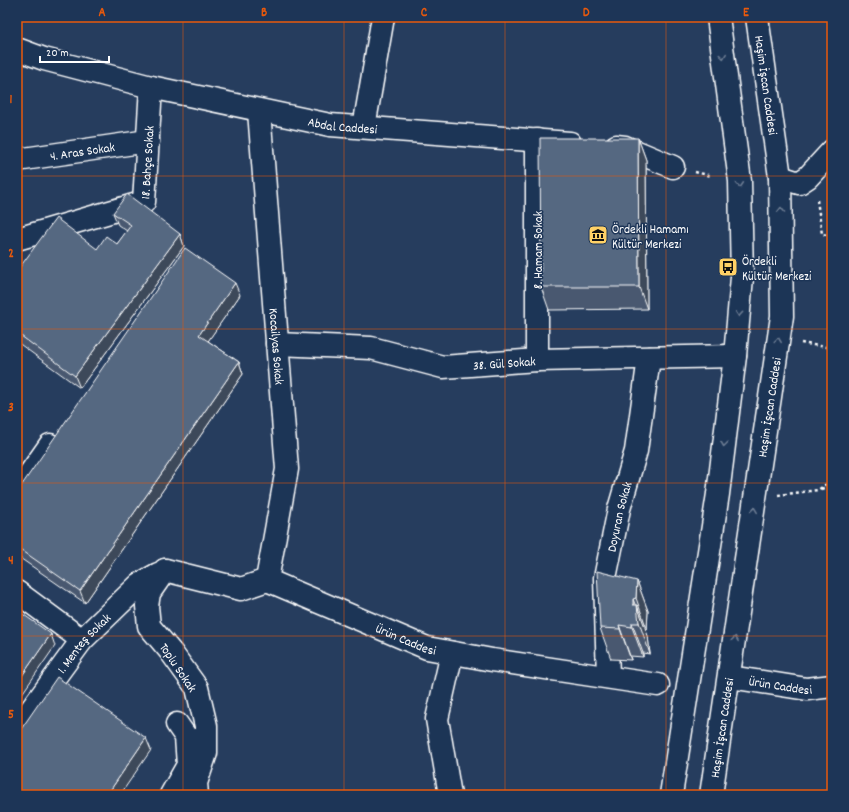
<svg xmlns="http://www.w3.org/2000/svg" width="849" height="812" font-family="Dekko,sans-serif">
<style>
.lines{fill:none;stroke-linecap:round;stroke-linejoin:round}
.minor-casing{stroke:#fff;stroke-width:25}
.major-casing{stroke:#fff;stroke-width:25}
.path{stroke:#fff;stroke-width:2.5;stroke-dasharray:3 3;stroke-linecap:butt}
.minor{stroke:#1d3557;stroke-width:22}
.major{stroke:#1d3557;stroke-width:22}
.wall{fill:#49596f;stroke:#fff}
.shaded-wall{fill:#3c485a;stroke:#fff}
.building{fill:#556781;stroke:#fff}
.oneway{stroke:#6c7c92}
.grid{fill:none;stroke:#e8590c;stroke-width:1;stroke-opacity:0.55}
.labels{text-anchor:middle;stroke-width:3;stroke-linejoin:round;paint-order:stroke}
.street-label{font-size:13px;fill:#fff;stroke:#1d3557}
.poi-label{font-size:13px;fill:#fff;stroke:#1d3557;text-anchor:start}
.neatline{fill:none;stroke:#e8590c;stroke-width:1.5}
.grid-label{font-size:13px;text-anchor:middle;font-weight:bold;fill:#e8590c}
</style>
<rect width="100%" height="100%" fill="#263d5e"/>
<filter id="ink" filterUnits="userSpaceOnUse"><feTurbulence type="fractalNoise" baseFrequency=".025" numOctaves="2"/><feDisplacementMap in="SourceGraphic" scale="8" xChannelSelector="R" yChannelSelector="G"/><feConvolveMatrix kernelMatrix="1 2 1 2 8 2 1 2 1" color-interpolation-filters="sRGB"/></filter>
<g filter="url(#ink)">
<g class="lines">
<g class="minor-casing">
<g id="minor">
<path id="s1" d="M 17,49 L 44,59 L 151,87 L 330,125 L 570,143"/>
<path id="s2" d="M 259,111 L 287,469 L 267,580"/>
<path d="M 364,127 L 383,17"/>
<path d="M 616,146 L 625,147 L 673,167"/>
<path id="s3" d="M 17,160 L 148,141"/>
<path d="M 780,177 L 799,183 L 808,177 L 832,151"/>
<path id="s4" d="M 17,239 L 144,202 L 151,87"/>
<path id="s5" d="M 277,344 L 371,348 L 443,367 L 537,360 L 735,356"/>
<path d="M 537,360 L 537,140"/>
<path d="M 17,492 L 50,445"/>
<path id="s6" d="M 165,570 L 241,589 L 267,580 L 427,648 L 492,660 L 658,685"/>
<path d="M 165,570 L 149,593 L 147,606 L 149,626 L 171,652 L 197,688 L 206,726 L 206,753 L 196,783 L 197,795"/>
<path d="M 17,592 L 82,640"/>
<path id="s7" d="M 608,677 L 605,578 L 619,509 L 636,451 L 649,358"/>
<path id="s8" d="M 730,677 L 807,689 L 832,686"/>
<path id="s9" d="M 17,729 L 82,640 L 140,584 L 158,574"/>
<path d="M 171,795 L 188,765 L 186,737 L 177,724"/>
<path d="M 450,795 L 437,719 L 452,653"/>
</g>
</g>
<g class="major-casing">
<g id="major">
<path d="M 671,795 L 718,494 L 735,356 L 742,277 L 740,181 L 718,17"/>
<path id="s10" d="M 711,795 L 782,316 L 780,177 L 757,17"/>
</g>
</g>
<path class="path" d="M 695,172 L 712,176
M 817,200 L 822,234 L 832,236
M 801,343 L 832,348
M 821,489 L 832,485
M 778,495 L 818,490 L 832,480"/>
<use href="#minor" class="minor"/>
<use href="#major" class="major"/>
</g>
<path class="wall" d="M 638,138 L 646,160 L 647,309 L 549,310 L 541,287 Z
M 113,213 L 180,234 L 184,246 L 80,388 L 17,342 L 17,271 L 97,249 L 117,244 L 127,231 L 118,225 Z
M 240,295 L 208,341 L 239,362 L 243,374 L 85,603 L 17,556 L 17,492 Z
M 637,581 L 648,611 L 647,629 L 645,629 L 648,636 L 650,654 L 643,653 L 643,657 L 630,656 L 631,660 L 611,659 L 600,628 Z"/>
<path class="shaded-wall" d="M 638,138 L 646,160 L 647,309 L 639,287 Z
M 180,234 L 184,246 L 80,388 L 75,376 Z
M 235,283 L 240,295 L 204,347 L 199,335 Z
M 239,362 L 243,374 L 85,603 L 80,591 Z
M 637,581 L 648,611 L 647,629 L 636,598 Z
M 633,599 L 638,612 L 637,605 L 648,636 L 650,654 L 633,605 Z
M 632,623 L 643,653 L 643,657 L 632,627 Z
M 619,625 L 630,656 L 631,660 L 620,629 Z
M 51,634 L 55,646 L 17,701 L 17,683 Z
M 146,738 L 151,750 L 120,795 L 107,795 Z"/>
<path class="building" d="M 540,138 L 638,138 L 639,287 L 541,287 Z
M 127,194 L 180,234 L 75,376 L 17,333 L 17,271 L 56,218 L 97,249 L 106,236 L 117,244 L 131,225 L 113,213 Z
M 185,248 L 235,283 L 199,335 L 239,362 L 80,591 L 17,547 L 17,492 Z
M 597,571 L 637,581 L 636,598 L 633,599 L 633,605 L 637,605 L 639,623 L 632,623 L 632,627 L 619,625 L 620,629 L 600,628 Z
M 17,610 L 51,634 L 17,683 Z
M 57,677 L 146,738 L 107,795 L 17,795 L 17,735 Z"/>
<defs><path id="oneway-chevron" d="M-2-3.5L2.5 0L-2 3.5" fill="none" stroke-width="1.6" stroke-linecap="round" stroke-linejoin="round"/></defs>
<g class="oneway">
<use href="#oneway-chevron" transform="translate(723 56) rotate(82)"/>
<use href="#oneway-chevron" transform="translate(740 185) rotate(87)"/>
<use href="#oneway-chevron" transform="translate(781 210) rotate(-91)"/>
<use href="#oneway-chevron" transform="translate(739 314) rotate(95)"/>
<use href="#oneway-chevron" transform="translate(778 340) rotate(-82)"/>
<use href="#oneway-chevron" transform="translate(724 444) rotate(97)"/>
<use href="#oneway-chevron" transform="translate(754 510) rotate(-82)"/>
<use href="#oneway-chevron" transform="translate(735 639) rotate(-82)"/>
</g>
</g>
<path class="grid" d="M 183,17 L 183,795M 344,17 L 344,795M 505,17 L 505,795M 666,17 L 666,795M 17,176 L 832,176M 17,329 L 832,329M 17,483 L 832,483M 17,636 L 832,636"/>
<defs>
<g id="museum-square" transform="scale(1)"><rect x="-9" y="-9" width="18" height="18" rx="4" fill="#ffd166" stroke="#1d3557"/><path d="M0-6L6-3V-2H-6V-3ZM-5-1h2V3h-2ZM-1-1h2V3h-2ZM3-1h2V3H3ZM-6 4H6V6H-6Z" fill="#111"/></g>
<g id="bus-square" transform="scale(1)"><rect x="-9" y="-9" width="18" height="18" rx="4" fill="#ffd166" stroke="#1d3557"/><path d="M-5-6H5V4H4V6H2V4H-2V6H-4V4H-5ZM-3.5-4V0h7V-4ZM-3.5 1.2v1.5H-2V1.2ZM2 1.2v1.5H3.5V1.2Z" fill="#111"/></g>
</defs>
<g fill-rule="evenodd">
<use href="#museum-square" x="598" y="235"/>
<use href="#bus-square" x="728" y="267"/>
</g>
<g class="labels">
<g class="street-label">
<text transform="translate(767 85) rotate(82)" y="5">Haşim İşcan Caddesi</text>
<text dy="5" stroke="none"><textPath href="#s1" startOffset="335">Abdal Caddesi</textPath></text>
<text dy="5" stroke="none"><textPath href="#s3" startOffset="66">4. Aras Sokak</textPath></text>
<text dy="5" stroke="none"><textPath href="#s4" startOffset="172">18. Bahçe Sokak</textPath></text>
<text transform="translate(537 250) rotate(-90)" y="5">8. Hamam Sokak</text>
<text dy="5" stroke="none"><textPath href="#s2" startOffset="236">Kocailyas Sokak</textPath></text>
<text dy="5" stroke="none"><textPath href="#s5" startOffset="230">38. Gül Sokak</textPath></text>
<text dy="5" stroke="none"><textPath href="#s10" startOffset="392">Haşim İşcan Caddesi</textPath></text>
<text dy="5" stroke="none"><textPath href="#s7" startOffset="162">Doyuran Sokak</textPath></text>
<text dy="5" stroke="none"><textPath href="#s6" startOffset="257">Ürün Caddesi</textPath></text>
<text dy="5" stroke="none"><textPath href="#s9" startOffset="109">1. Menteş Sokak</textPath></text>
<text transform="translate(179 667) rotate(56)" y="5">Toplu Sokak</text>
<text dy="5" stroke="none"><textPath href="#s8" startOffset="51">Ürün Caddesi</textPath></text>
<text dy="5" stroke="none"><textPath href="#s10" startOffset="68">Haşim İşcan Caddesi</textPath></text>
</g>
<g class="poi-label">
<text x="612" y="233">Ördekli Hamamı<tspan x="612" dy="15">Kültür Merkezi</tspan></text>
<text x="742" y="265">Ördekli<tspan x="742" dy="15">Kültür Merkezi</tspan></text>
</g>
</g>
<rect width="849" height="812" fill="none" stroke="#1d3557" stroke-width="44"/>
<path d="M40 56v6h69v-6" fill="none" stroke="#ffffff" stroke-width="2"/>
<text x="46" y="56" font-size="12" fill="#ffffff" stroke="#1d3557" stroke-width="3" paint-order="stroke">20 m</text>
<rect x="22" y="22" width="805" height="768" class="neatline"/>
<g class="grid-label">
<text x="102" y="16">A</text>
<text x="264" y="16">B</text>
<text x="424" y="16">C</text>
<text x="586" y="16">D</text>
<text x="746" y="16">E</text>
<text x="11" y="103">1</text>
<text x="11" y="257">2</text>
<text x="11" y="411">3</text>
<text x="11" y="564">4</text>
<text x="11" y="718">5</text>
</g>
</svg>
